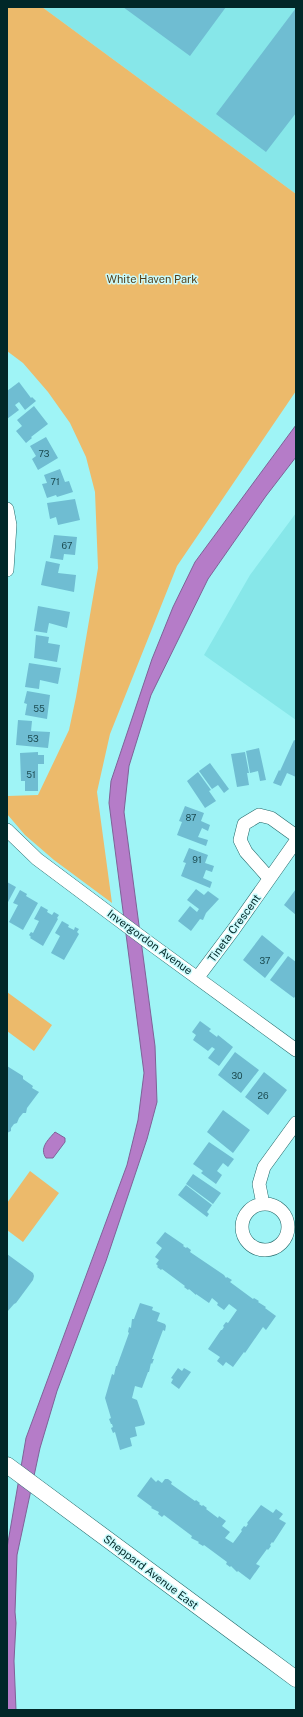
<svg xmlns="http://www.w3.org/2000/svg" width="303" height="1717" font-family="'Public Sans',sans-serif">
<style>
.built{fill:#87e7e9}
.green{fill:#ecba6b}
.water{fill:#b57cc8;stroke:#7f6298}
.building{fill:#6fbdd2}
.lines{fill:none;stroke-linecap:round;stroke-linejoin:round}
.minor-casing{stroke:#246869;stroke-width:14}
.major-casing{stroke:#246869;stroke-width:17}
.minor{stroke:#fff;stroke-width:13}
.major{stroke:#fff;stroke-width:16}
.labels{text-anchor:middle;stroke-width:3;stroke-linejoin:round;paint-order:stroke}
.number-label{font-size:9px;fill:#1c4c52}
.park-label{font-size:11px;fill:#543d17;stroke:#cafbfc}
.street-label{font-size:11px;fill:#012728;stroke:#cafbfc}
</style>
<rect width="100%" height="100%" fill="#9ff4f6"/>
<path class="built" d="M 42,7 L 296,7 L 296,194 Z
M 296,513 L 296,720 L 204,655 L 250,575 Z"/>
<path class="green" d="M 7,7 L 42,7 L 296,194 L 296,391 L 177,566 L 110,734 L 97,792 L 112,903 L 54,860 L 25,835 L 7,814 L 7,796 L 38,795 L 69,730 L 76,697 L 98,568 L 95,492 L 86,457 L 70,423 L 48,392 L 23,363 L 7,351 Z
M 7,992 L 52,1025 L 34,1051 L 7,1031 Z
M 30,1171 L 59,1193 L 23,1242 L 7,1230 L 7,1203 Z"/>
<path class="water" d="M 296,425 L 296,457 L 266,496 L 208,579 L 151,695 L 129,766 L 124,812 L 155,1046 L 157,1102 L 147,1139 L 106,1261 L 57,1391 L 40,1448 L 17,1555 L 15,1612 L 16,1623 L 14,1661 L 16,1710 L 7,1710 L 7,1548 L 26,1438 L 127,1165 L 138,1120 L 144,1073 L 109,803 L 111,781 L 152,659 L 173,607 L 195,562 Z
M 55,1132 L 65,1138 L 65,1142 L 53,1158 L 46,1158 C 39,1148 48,1140 55,1132 Z"/>
<path class="building" d="M 123,7 L 226,7 L 190,56 Z
M 296,8 L 296,113 L 266,152 L 216,114 Z
M 19,382 L 31,398 L 32,397 L 36,401 L 25,410 L 19,402 L 15,405 L 19,410 L 7,419 L 7,391 Z
M 34,406 L 48,424 L 31,437 L 32,438 L 26,443 L 16,431 L 22,426 L 17,420 Z
M 46,437 L 58,458 L 38,470 L 32,459 L 36,456 L 30,446 Z
M 60,469 L 65,482 L 69,481 L 73,492 L 57,497 L 56,495 L 47,498 L 42,484 L 47,483 L 44,475 Z
M 75,499 L 80,520 L 58,525 L 56,517 L 50,519 L 47,503 Z
M 54,535 L 77,537 L 75,555 L 64,554 L 63,560 L 50,558 Z
M 46,561 L 60,564 L 58,573 L 76,575 L 74,592 L 41,585 Z
M 38,606 L 70,612 L 67,628 L 49,623 L 47,633 L 34,631 Z
M 36,635 L 49,637 L 48,643 L 60,645 L 57,662 L 34,658 Z
M 29,663 L 61,668 L 58,684 L 40,680 L 39,689 L 25,687 Z
M 27,691 L 50,695 L 47,719 L 25,715 L 27,704 L 24,703 Z
M 18,720 L 32,721 L 31,731 L 50,732 L 48,748 L 16,745 Z
M 294,740 L 296,741 L 296,777 L 287,773 L 281,786 L 273,783 L 279,770 L 280,771 Z
M 259,748 L 266,780 L 260,781 L 258,771 L 250,773 L 246,751 Z
M 38,752 L 38,755 L 44,755 L 44,764 L 38,764 L 38,791 L 25,791 L 25,781 L 21,781 L 20,753 Z
M 245,752 L 249,773 L 247,773 L 249,785 L 237,787 L 231,754 Z
M 210,763 L 229,789 L 224,793 L 218,785 L 212,789 L 199,771 Z
M 198,772 L 211,790 L 209,791 L 216,801 L 205,808 L 187,781 Z
M 185,806 L 204,813 L 201,821 L 210,825 L 208,831 L 202,828 L 198,837 L 208,840 L 206,846 L 177,835 L 182,822 L 179,821 Z
M 189,848 L 208,855 L 205,863 L 214,866 L 212,872 L 206,870 L 203,878 L 212,882 L 210,888 L 181,876 L 186,863 L 183,862 Z
M 7,882 L 16,887 L 7,904 Z
M 196,889 L 204,895 L 208,891 L 219,899 L 206,913 L 203,920 L 200,919 L 191,931 L 178,921 L 190,906 L 197,912 L 199,909 L 187,900 Z
M 296,889 L 296,915 L 284,905 Z
M 20,890 L 27,894 L 26,896 L 38,903 L 23,930 L 9,922 L 18,905 L 13,903 Z
M 41,906 L 48,910 L 47,912 L 52,915 L 54,912 L 59,915 L 57,918 L 58,919 L 43,946 L 30,938 L 31,937 L 29,935 L 31,932 L 33,933 L 39,921 L 34,919 Z
M 62,921 L 69,925 L 68,927 L 74,930 L 75,927 L 79,929 L 77,932 L 79,934 L 64,960 L 51,953 L 60,936 L 55,933 Z
M 262,935 L 284,953 L 265,978 L 243,960 Z
M 288,956 L 296,962 L 296,995 L 294,998 L 270,980 Z
M 200,1021 L 211,1029 L 209,1031 L 217,1037 L 218,1035 L 233,1047 L 219,1066 L 208,1058 L 215,1049 L 212,1047 L 208,1051 L 193,1040 L 196,1035 L 192,1032 Z
M 235,1052 L 259,1070 L 241,1093 L 218,1075 Z
M 7,1066 L 23,1076 L 23,1079 L 33,1086 L 32,1088 L 39,1092 L 27,1108 L 26,1113 L 23,1113 L 19,1118 L 17,1123 L 14,1124 L 11,1128 L 11,1131 L 7,1133 Z
M 264,1072 L 287,1090 L 268,1115 L 245,1097 Z
M 223,1110 L 250,1130 L 242,1141 L 223,1127 L 242,1141 L 233,1153 L 207,1132 Z
M 209,1142 L 234,1159 L 228,1167 L 223,1163 L 217,1171 L 222,1175 L 216,1184 L 201,1173 L 203,1171 L 193,1164 Z
M 193,1174 L 221,1193 L 213,1204 L 186,1184 Z
M 186,1185 L 212,1205 L 207,1212 L 209,1214 L 207,1217 L 178,1195 Z
M 165,1232 L 184,1245 L 183,1246 L 186,1248 L 187,1247 L 191,1250 L 190,1252 L 224,1275 L 226,1278 L 227,1277 L 232,1280 L 230,1282 L 253,1299 L 254,1298 L 259,1301 L 258,1302 L 266,1307 L 265,1308 L 276,1316 L 266,1330 L 263,1327 L 245,1353 L 244,1352 L 233,1367 L 226,1362 L 223,1366 L 217,1361 L 220,1357 L 208,1349 L 221,1330 L 222,1330 L 224,1327 L 223,1326 L 226,1322 L 228,1323 L 237,1310 L 229,1304 L 224,1310 L 217,1305 L 218,1303 L 212,1298 L 209,1303 L 196,1294 L 196,1295 L 189,1289 L 188,1290 L 184,1287 L 185,1286 L 162,1269 L 161,1270 L 157,1267 L 158,1266 L 156,1264 L 159,1260 L 155,1257 L 162,1248 L 156,1243 Z
M 7,1254 L 33,1273 L 34,1276 L 33,1280 L 16,1303 L 14,1304 L 7,1312 Z
M 140,1303 L 153,1307 L 152,1310 L 160,1313 L 157,1321 L 165,1324 L 166,1326 L 165,1331 L 163,1330 L 152,1359 L 154,1359 L 152,1364 L 151,1363 L 149,1372 L 148,1372 L 142,1388 L 135,1386 L 132,1398 L 137,1400 L 145,1423 L 144,1425 L 135,1427 L 137,1436 L 130,1438 L 132,1446 L 120,1450 L 115,1432 L 113,1433 L 111,1428 L 113,1427 L 112,1424 L 111,1424 L 109,1419 L 111,1418 L 105,1398 L 112,1374 L 114,1375 L 116,1366 L 117,1366 L 129,1333 L 128,1332 L 129,1327 L 131,1328 L 132,1319 L 134,1319 Z
M 178,1368 L 182,1371 L 184,1368 L 191,1372 L 179,1389 L 171,1383 L 173,1379 L 171,1378 Z
M 151,1477 L 156,1482 L 158,1480 L 162,1483 L 165,1479 L 168,1479 L 172,1482 L 171,1484 L 195,1501 L 196,1500 L 200,1503 L 199,1504 L 202,1506 L 203,1505 L 207,1508 L 206,1509 L 218,1518 L 219,1516 L 226,1521 L 222,1526 L 230,1532 L 225,1538 L 233,1543 L 242,1531 L 241,1530 L 244,1526 L 246,1527 L 248,1524 L 247,1523 L 261,1505 L 273,1513 L 276,1509 L 283,1514 L 279,1519 L 286,1523 L 273,1543 L 272,1542 L 270,1545 L 271,1546 L 268,1550 L 267,1549 L 256,1564 L 260,1566 L 250,1580 L 238,1571 L 237,1572 L 231,1566 L 230,1567 L 226,1564 L 227,1562 L 204,1545 L 203,1546 L 198,1543 L 199,1542 L 191,1538 L 192,1536 L 164,1515 L 162,1517 L 158,1514 L 159,1512 L 151,1508 L 152,1507 L 137,1496 Z"/>
<g class="lines">
<g class="minor-casing">
<path id="minor" d="M 7,509 L 10,525 L 7,570
M 7,830 L 37,859 L 148,942 L 296,1050
M 269,878 L 246,852 L 240,840 L 244,824 L 259,815 L 271,818 L 296,836
M 198,977 L 234,929 L 296,841
M 263,1204 L 259,1184 L 264,1167 L 296,1123
M242 1227a23 23 0 1 1 46 0a23 23 0 1 1-46 0Z"/>
</g>
<g class="major-casing">
<path id="major" d="M 7,1465 L 296,1679"/>
</g>
<use href="#minor" class="minor"/>
<use href="#major" class="major"/>
</g>
<g class="labels">
<g class="number-label">
<text x="44" y="457">73</text>
<text x="55" y="485">71</text>
<text x="67" y="549">67</text>
<text x="39" y="712">55</text>
<text x="33" y="742">53</text>
<text x="31" y="778">51</text>
<text x="191" y="821">87</text>
<text x="197" y="863">91</text>
<text x="265" y="964">37</text>
<text x="237" y="1079">30</text>
<text x="263" y="1099">26</text>
</g>
<g class="park-label">
<text x="152" y="283">White Haven Park</text>
</g>
<g class="street-label">
<text transform="translate(234 928) rotate(-54)" y="4">Tineta Crescent</text>
<text transform="translate(150 942) rotate(36)" y="4">Invergordon Avenue</text>
<text transform="translate(151 1572) rotate(37)" y="4">Sheppard Avenue East</text>
</g>
</g>
<rect width="303" height="1717" fill="none" stroke="#012728" stroke-width="16"/>
</svg>
